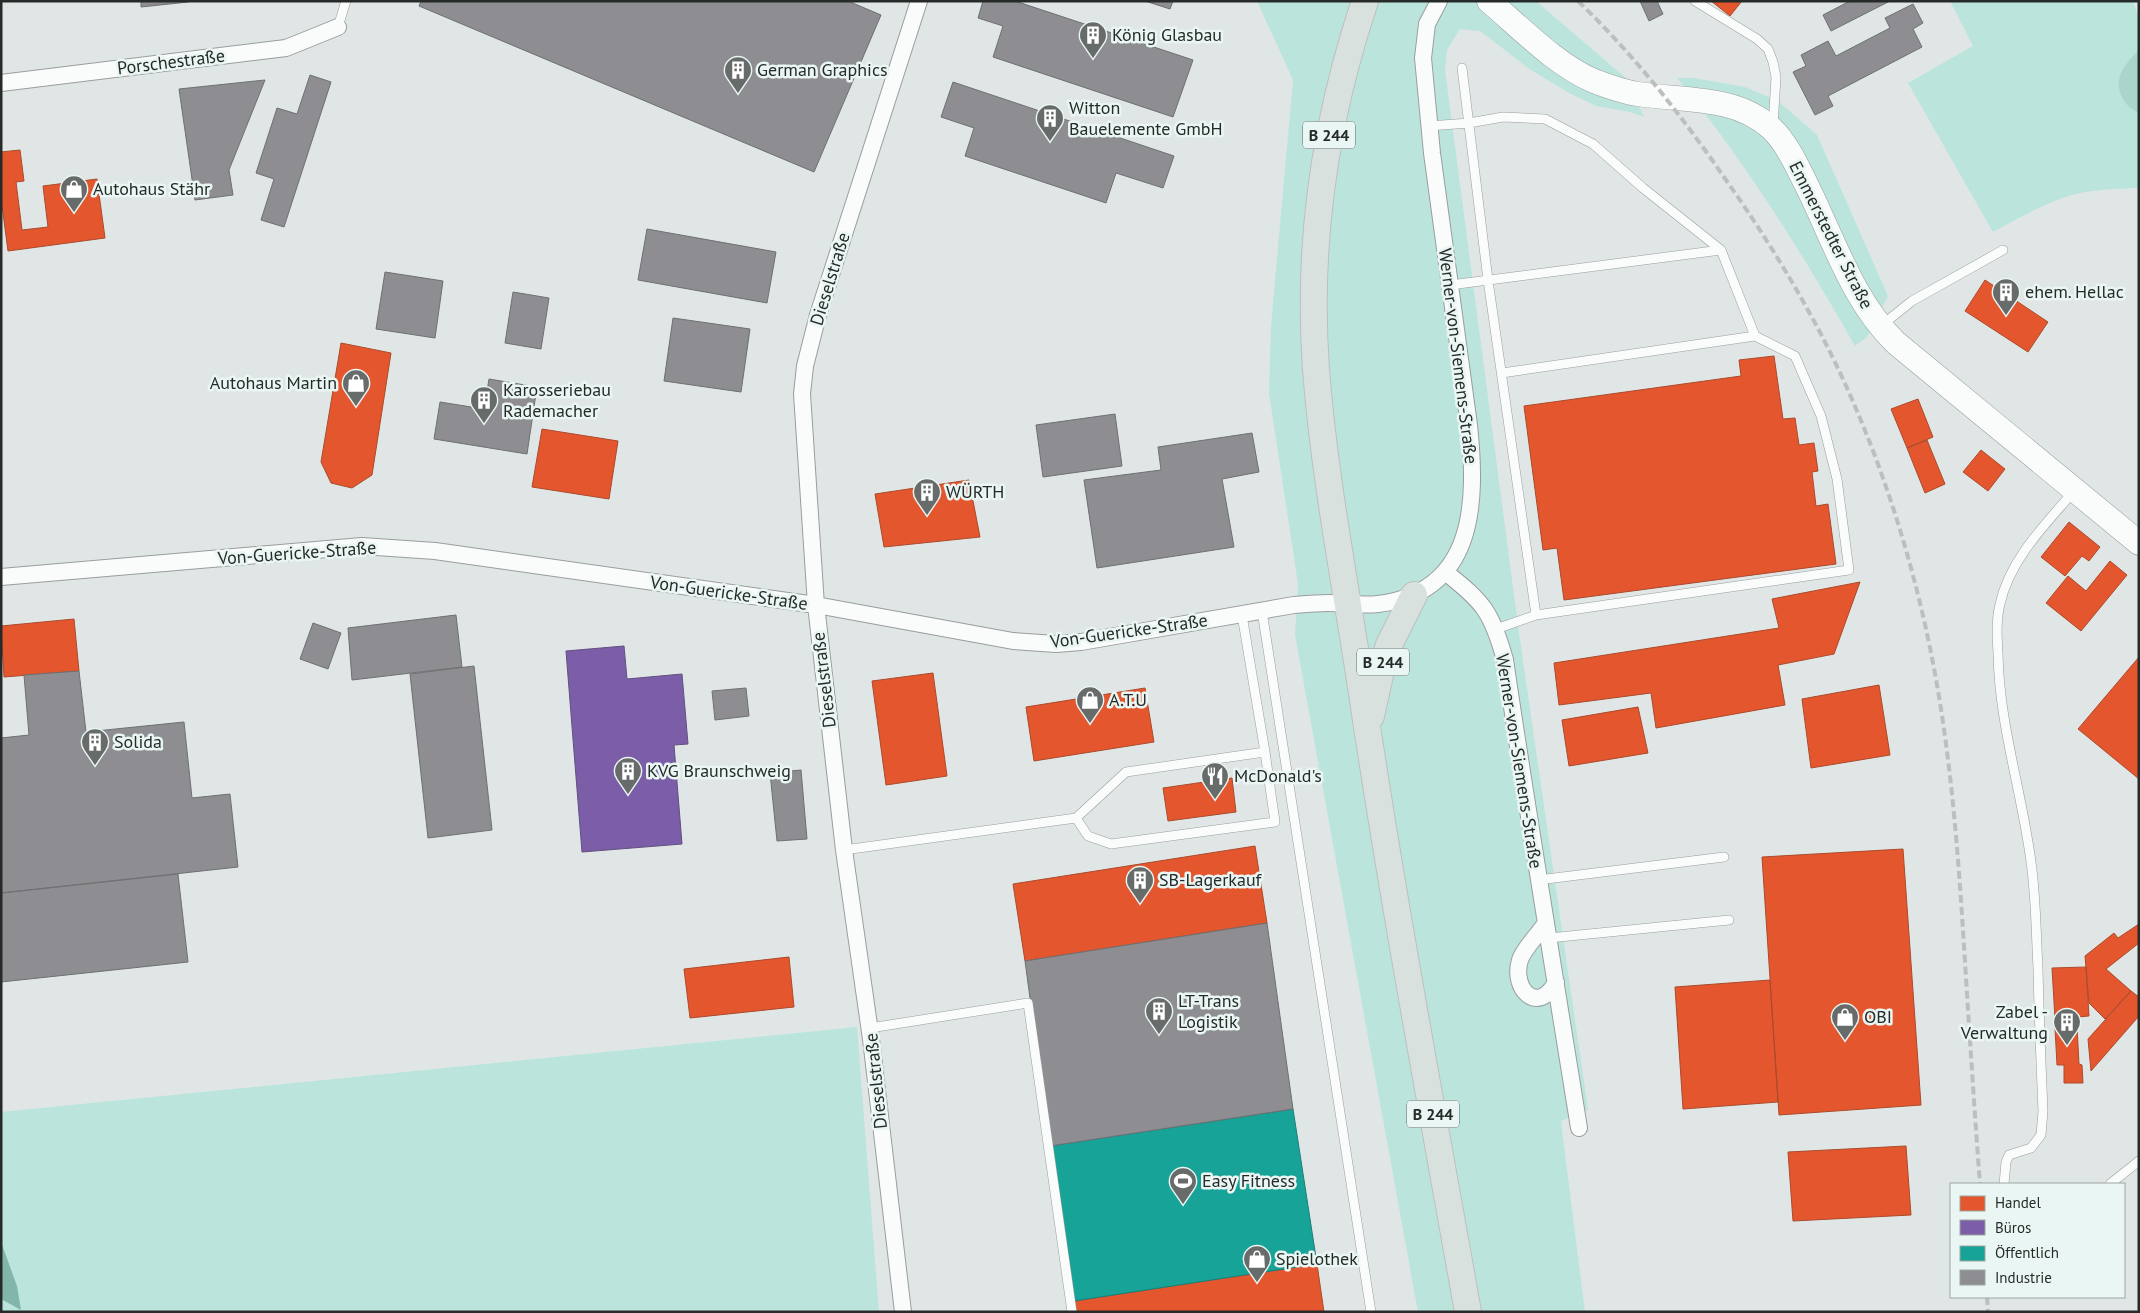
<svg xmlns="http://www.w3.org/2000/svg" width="2140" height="1313" font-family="'PT Sans',sans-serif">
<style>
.green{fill:#bbe5dc}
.forest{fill:#abd5cb}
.water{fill:#82b6aa}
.shops{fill:#e4572e;stroke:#ab4a2c}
.offices{fill:#7b5ea7;stroke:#624f81}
.public{fill:#17a398;stroke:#1c7f77}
.industry{fill:#8d8d92;stroke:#6e7072}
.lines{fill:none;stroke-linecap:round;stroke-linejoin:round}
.lane-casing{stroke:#999e9d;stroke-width:10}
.street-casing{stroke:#999e9d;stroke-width:18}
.secondary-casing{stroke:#999e9d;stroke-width:25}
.primary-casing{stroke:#bcc0be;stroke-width:28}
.lane{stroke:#fafbfb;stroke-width:9}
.street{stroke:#fafbfb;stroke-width:16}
.secondary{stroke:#fafbfb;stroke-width:24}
.primary{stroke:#d9e1df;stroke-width:26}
.rail{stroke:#bdbebe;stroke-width:4;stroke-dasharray:8 4;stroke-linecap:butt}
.labels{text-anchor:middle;stroke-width:5;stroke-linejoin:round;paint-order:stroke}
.shield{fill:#eaf6f3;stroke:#616866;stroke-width:1}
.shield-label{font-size:16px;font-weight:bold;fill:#262b29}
.poi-label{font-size:18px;fill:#262b29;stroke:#eaf6f3;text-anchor:start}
.street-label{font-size:18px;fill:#262b29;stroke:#eaf6f3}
</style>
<rect width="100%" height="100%" fill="#dfe6e5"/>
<path class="green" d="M 1257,1 L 1536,1 L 1627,79 L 1644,117 L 1630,112 L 1596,106 L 1571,94 L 1531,70 L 1480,31 L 1460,29 L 1447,50 L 1445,70 L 1519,633 L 1588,1110 L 1561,1121 L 1585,1312 L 1418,1312 L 1295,635 L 1298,584 L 1269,393 L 1271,326 L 1293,80 Z
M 1950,1 L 2132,1 C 2140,12 2139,35 2139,50 C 2119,70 2108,97 2139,113 L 2139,188 C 2115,189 2089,189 2066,197 C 2041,205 2017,219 1993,232 L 1908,83 L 1973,46 Z
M 1677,78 L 1694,78 L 1745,87 L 1778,101 L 1817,135 L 1888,296 L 1867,337 L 1855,346 C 1802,252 1745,162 1677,78 Z
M 857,1027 L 879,1312 L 1,1312 L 1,1112 Z"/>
<path class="forest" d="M 2139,50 L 2139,113 C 2122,106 2113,86 2123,69 C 2127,62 2133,56 2139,50 Z"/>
<path class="water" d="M 1,1242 L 17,1286 L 21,1310 L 1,1299 Z"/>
<path class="shops" d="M 1711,1 L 1742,1 L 1730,16 Z
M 20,150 L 24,181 L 16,182 L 22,230 L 48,227 L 43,186 L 97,179 L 105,238 L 8,251 L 1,198 L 1,152 Z
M 1985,280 L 2048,322 L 2028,352 L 1965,311 Z
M 341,343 L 391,353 L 372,475 L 352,488 L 331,483 L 321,462 Z
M 1774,356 L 1783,419 L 1795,418 L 1799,445 L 1814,443 L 1818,471 L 1812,472 L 1816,506 L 1828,504 L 1836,564 L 1564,600 L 1557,548 L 1543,550 L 1524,406 L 1741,376 L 1739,360 Z
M 1918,399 L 1933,437 L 1907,448 L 1891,409 Z
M 542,429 L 618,441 L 609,499 L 532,487 Z
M 1927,440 L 1945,484 L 1925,493 L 1907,448 Z
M 1981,450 L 2005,469 L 1988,491 L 1963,472 Z
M 969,480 L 980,537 L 884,547 L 875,494 Z
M 2069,522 L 2100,547 L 2089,561 L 2082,556 L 2065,576 L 2041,557 Z
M 2110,561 L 2127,575 L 2081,631 L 2046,603 L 2068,576 L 2086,591 Z
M 1860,582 L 1834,654 L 1778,665 L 1785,705 L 1656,728 L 1651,693 L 1559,705 L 1554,663 L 1779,628 L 1772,599 Z
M 74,619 L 79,671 L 4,677 L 1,626 Z
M 2139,657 L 2139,779 L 2078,729 Z
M 933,673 L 947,776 L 886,785 L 872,681 Z
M 1879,685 L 1890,755 L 1811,768 L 1802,699 Z
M 1145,688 L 1154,742 L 1034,761 L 1026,707 Z
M 1638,707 L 1648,753 L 1569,766 L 1562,720 Z
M 1232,778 L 1236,812 L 1168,821 L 1163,788 Z
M 1255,846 L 1267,923 L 1025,961 L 1013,884 Z
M 1903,849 L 1921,1105 L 1779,1115 L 1762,857 Z
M 2139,924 L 2139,943 L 2106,969 L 2131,991 L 2105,1019 L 2089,1003 L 2085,956 L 2114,933 L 2118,938 Z
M 789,957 L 794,1007 L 690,1018 L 684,969 Z
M 2086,967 L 2089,1016 L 2055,1019 L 2052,968 Z
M 1770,980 L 1778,1102 L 1683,1109 L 1675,987 Z
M 2131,991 L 2139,997 L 2139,1016 L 2091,1071 L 2088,1039 Z
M 2077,1026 L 2079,1064 L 2082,1065 L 2083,1083 L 2064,1083 L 2064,1065 L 2057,1065 L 2055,1028 Z
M 1906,1146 L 1911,1215 L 1793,1221 L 1788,1152 Z
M 1317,1264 L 1324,1312 L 1075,1312 L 1074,1301 Z"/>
<path class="offices" d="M 624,646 L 627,679 L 682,674 L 688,744 L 674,745 L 682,844 L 582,852 L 566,651 Z"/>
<path class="public" d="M 1293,1109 L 1317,1264 L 1074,1301 L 1050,1146 Z"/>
<path class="industry" d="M 141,1 L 188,1 L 188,2 L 141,7 Z
M 421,1 L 848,1 L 881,15 L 814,172 L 419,6 Z
M 983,1 L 1015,1 L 1193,60 L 1173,117 L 993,57 L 1003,26 L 978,18 Z
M 1145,1 L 1173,1 L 1170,9 Z
M 1640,1 L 1657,1 L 1663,14 L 1649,21 Z
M 1850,1 L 1890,1 L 1831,31 L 1823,15 Z
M 1913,4 L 1923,23 L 1913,29 L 1922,47 L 1828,96 L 1833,106 L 1815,115 L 1793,72 L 1806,66 L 1801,55 L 1828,41 L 1836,56 L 1890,28 L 1885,18 Z
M 310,75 L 331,82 L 284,227 L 261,220 L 274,179 L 256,173 L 277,108 L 297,114 Z
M 265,80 L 229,170 L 233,195 L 195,200 L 179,89 Z
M 953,82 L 1174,156 L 1163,188 L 1116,173 L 1106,203 L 965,156 L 974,128 L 941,117 Z
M 647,229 L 776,252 L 767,303 L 638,280 Z
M 385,272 L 443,281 L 435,338 L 376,329 Z
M 513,292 L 549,298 L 541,349 L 505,343 Z
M 673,318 L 750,329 L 741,392 L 664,381 Z
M 489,379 L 537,387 L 527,454 L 434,439 L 440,402 L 484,409 Z
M 1115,414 L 1122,466 L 1043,477 L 1036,425 Z
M 1252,433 L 1259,472 L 1222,479 L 1234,547 L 1097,568 L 1084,480 L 1161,470 L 1158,447 Z
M 456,615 L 462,667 L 352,680 L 348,628 Z
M 313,623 L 341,633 L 328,669 L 300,659 Z
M 474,666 L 492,830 L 428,838 L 410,674 Z
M 79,671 L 86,732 L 184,722 L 192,798 L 230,794 L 238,867 L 1,893 L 1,738 L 29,735 L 24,675 Z
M 746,688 L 749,716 L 715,720 L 712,691 Z
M 801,770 L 807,839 L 777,841 L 770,773 Z
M 178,874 L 188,962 L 1,982 L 1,893 Z
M 1267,923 L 1293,1109 L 1050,1146 L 1025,961 Z"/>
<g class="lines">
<g class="lane-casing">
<path id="lane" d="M 1695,1 L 1757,39 L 1768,49 L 1773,62 L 1776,77 L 1773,126
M 338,27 L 346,1
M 1462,68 L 1488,280 L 1536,615
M 1429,126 L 1469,123 L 1503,117 L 1545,119 L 1593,144 L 1643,188 L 1721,250 L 1755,336 L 1795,356 L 1821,416 L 1837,479 L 1849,570 L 1536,615 L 1496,629
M 1450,285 L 1721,250
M 1882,325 L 1912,301 L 2003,250
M 1502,373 L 1755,336
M 1262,611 L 1371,1312
M 1076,818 L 1088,836 L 1111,844 L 1275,822 L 1265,752
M 844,850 L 1076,818 L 1126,772 L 1265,752 L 1242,615
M 1538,880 L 1724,857
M 1549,938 L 1729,920
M 870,1028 L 1028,1003 L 1072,1312
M 2004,1184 L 2006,1162 L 2009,1155 L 2031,1148 L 2041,1135 L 2043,1111 C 2041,1064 2039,1016 2038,968 C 2036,933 2036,897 2031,862 C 2022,792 1999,724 1998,653 C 1997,637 1996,620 2000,604 C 2010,559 2045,525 2074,491
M 2110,1184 L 2139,1161"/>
</g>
<g class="street-casing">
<path id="street" d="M 1,83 L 286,48 L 338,27
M 1445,572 C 1484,602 1492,613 1505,660 C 1528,816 1554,972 1579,1128
M 1,577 L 362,546 L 435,551 L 816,605 L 1013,641 L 1056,644 L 1081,642 L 1294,605 C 1306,604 1317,603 1328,603 C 1345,603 1362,606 1378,604 C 1476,592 1477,502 1469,425 L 1432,153 L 1423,58 L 1427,24 L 1439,1
M 1545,924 C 1538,935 1524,948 1520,960 C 1511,989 1538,1016 1556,982
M 903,1312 L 871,1039 L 844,850 L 816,605 L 802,394 L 805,366 L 818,315 L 919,1"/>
</g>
<g class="secondary-casing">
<path id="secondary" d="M 1489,1 C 1521,28 1556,65 1594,81 C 1607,86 1624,92 1638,94 C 1682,101 1735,95 1771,128 C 1787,143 1797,166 1807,186 C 1834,240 1852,300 1896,343 L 2139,543"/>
</g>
<g class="primary-casing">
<path id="primary" d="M 1365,1 C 1325,120 1307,244 1316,369 C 1324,476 1345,581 1361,687 C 1392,896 1431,1104 1468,1312
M 1371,716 L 1382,666 L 1389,645 L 1414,595"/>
</g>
<use href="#lane" class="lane"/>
<use href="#street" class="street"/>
<use href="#secondary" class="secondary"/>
<use href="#primary" class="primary"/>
<path class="rail" d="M 1578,1 C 1634,55 1682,116 1726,180 C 1762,231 1795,284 1824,340 C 1875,440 1912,553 1933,663 C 1951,757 1958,851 1964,946 C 1969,1025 1974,1105 1980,1184
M 1987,1297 L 1988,1312"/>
</g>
<defs>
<g id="building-pin" transform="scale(1.4375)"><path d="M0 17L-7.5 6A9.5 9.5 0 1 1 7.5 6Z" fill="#676c6b" stroke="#eaf6f3"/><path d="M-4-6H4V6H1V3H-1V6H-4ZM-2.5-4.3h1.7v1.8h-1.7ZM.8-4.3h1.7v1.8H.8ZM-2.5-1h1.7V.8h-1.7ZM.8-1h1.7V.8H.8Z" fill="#fff"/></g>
<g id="shop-pin" transform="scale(1.4375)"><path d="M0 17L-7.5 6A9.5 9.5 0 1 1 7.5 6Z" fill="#676c6b" stroke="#eaf6f3"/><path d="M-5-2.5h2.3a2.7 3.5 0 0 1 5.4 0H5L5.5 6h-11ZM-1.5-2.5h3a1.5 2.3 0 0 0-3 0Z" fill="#fff"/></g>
<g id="restaurant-pin" transform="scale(1.4375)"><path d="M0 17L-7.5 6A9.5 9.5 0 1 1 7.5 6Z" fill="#676c6b" stroke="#eaf6f3"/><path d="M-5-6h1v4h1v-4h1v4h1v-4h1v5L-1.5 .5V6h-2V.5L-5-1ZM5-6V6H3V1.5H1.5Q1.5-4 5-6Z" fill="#fff"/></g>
<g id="stadium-pin" transform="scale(1.4375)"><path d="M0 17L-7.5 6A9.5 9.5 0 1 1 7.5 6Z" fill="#676c6b" stroke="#eaf6f3"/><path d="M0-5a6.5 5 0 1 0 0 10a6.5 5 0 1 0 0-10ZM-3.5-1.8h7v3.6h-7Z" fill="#fff"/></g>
</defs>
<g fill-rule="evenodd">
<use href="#building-pin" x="1093" y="35"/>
<use href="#building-pin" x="738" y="70"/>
<use href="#building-pin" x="1050" y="118"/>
<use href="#shop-pin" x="74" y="189"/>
<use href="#building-pin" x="2006" y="292"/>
<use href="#shop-pin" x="356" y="383"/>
<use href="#building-pin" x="484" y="400"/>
<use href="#building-pin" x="927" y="492"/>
<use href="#shop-pin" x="1090" y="700"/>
<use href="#building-pin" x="95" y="742"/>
<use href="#building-pin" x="628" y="771"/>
<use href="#restaurant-pin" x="1215" y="776"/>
<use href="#building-pin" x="1140" y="880"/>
<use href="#building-pin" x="1159" y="1011"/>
<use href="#shop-pin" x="1845" y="1017"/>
<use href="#building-pin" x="2067" y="1022"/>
<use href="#stadium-pin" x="1183" y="1181"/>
<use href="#shop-pin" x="1257" y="1259"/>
</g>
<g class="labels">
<g class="shield">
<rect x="1303" y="121.5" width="52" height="27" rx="4"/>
<rect x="1357" y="648.5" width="52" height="27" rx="4"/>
<rect x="1407" y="1100.5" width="52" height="27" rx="4"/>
</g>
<g class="shield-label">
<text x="1329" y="141">B 244</text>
<text x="1383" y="668">B 244</text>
<text x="1433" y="1120">B 244</text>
</g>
<g class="poi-label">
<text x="1112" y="41">König Glasbau</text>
<text x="757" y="76">German Graphics</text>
<text x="1069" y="114">Witton<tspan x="1069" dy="21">Bauelemente GmbH</tspan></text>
<text x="93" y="195">Autohaus Stähr</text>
<text x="2025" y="298">ehem. Hellac</text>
<text x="337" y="389" text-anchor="end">Autohaus Martin</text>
<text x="503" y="396">Karosseriebau<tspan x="503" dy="21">Rademacher</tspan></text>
<text x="946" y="498">WÜRTH</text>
<text x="1109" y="706">A.T.U</text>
<text x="114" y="748">Solida</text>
<text x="647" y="777">KVG Braunschweig</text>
<text x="1234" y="782">McDonald's</text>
<text x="1159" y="886">SB-Lagerkauf</text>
<text x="1178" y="1007">LT-Trans<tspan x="1178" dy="21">Logistik</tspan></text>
<text x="2048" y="1018" text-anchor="end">Zabel -<tspan x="2048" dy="21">Verwaltung</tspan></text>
<text x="1864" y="1023">OBI</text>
<text x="1202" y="1187">Easy Fitness</text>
<text x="1276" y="1265">Spielothek</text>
</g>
<g class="street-label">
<text transform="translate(171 62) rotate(-7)" y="6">Porschestraße</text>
<text transform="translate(1831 235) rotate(63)" y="6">Emmerstedter Straße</text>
<text transform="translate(830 279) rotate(-73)" y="6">Dieselstraße</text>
<text transform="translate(1458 356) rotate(83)" y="6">Werner-von-Siemens-Straße</text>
<text transform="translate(297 553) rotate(-4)" y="6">Von-Guericke-Straße</text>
<text transform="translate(729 593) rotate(8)" y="6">Von-Guericke-Straße</text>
<text transform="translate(1129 631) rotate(-8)" y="6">Von-Guericke-Straße</text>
<text transform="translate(824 680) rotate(-97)" y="6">Dieselstraße</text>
<text transform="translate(1519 761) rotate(81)" y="6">Werner-von-Siemens-Straße</text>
<text transform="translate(876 1081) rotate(-96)" y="6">Dieselstraße</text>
</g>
</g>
<rect width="2140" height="1313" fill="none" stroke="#262b29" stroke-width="5"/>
<rect x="1950" y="1183" width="175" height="115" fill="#eaf6f3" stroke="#9ca5a2"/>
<rect x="1960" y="1196" width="25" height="15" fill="#e4572e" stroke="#9ca5a2"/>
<text x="1995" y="1208" font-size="15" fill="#262b29">Handel</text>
<rect x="1960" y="1220" width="25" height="15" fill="#7b5ea7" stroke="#9ca5a2"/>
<text x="1995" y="1233" font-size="15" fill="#262b29">Büros</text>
<rect x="1960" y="1246" width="25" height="15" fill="#17a398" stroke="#9ca5a2"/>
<text x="1995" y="1258" font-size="15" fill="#262b29">Öffentlich</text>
<rect x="1960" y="1270" width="25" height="15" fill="#8d8d92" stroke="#9ca5a2"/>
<text x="1995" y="1283" font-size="15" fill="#262b29">Industrie</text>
</svg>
